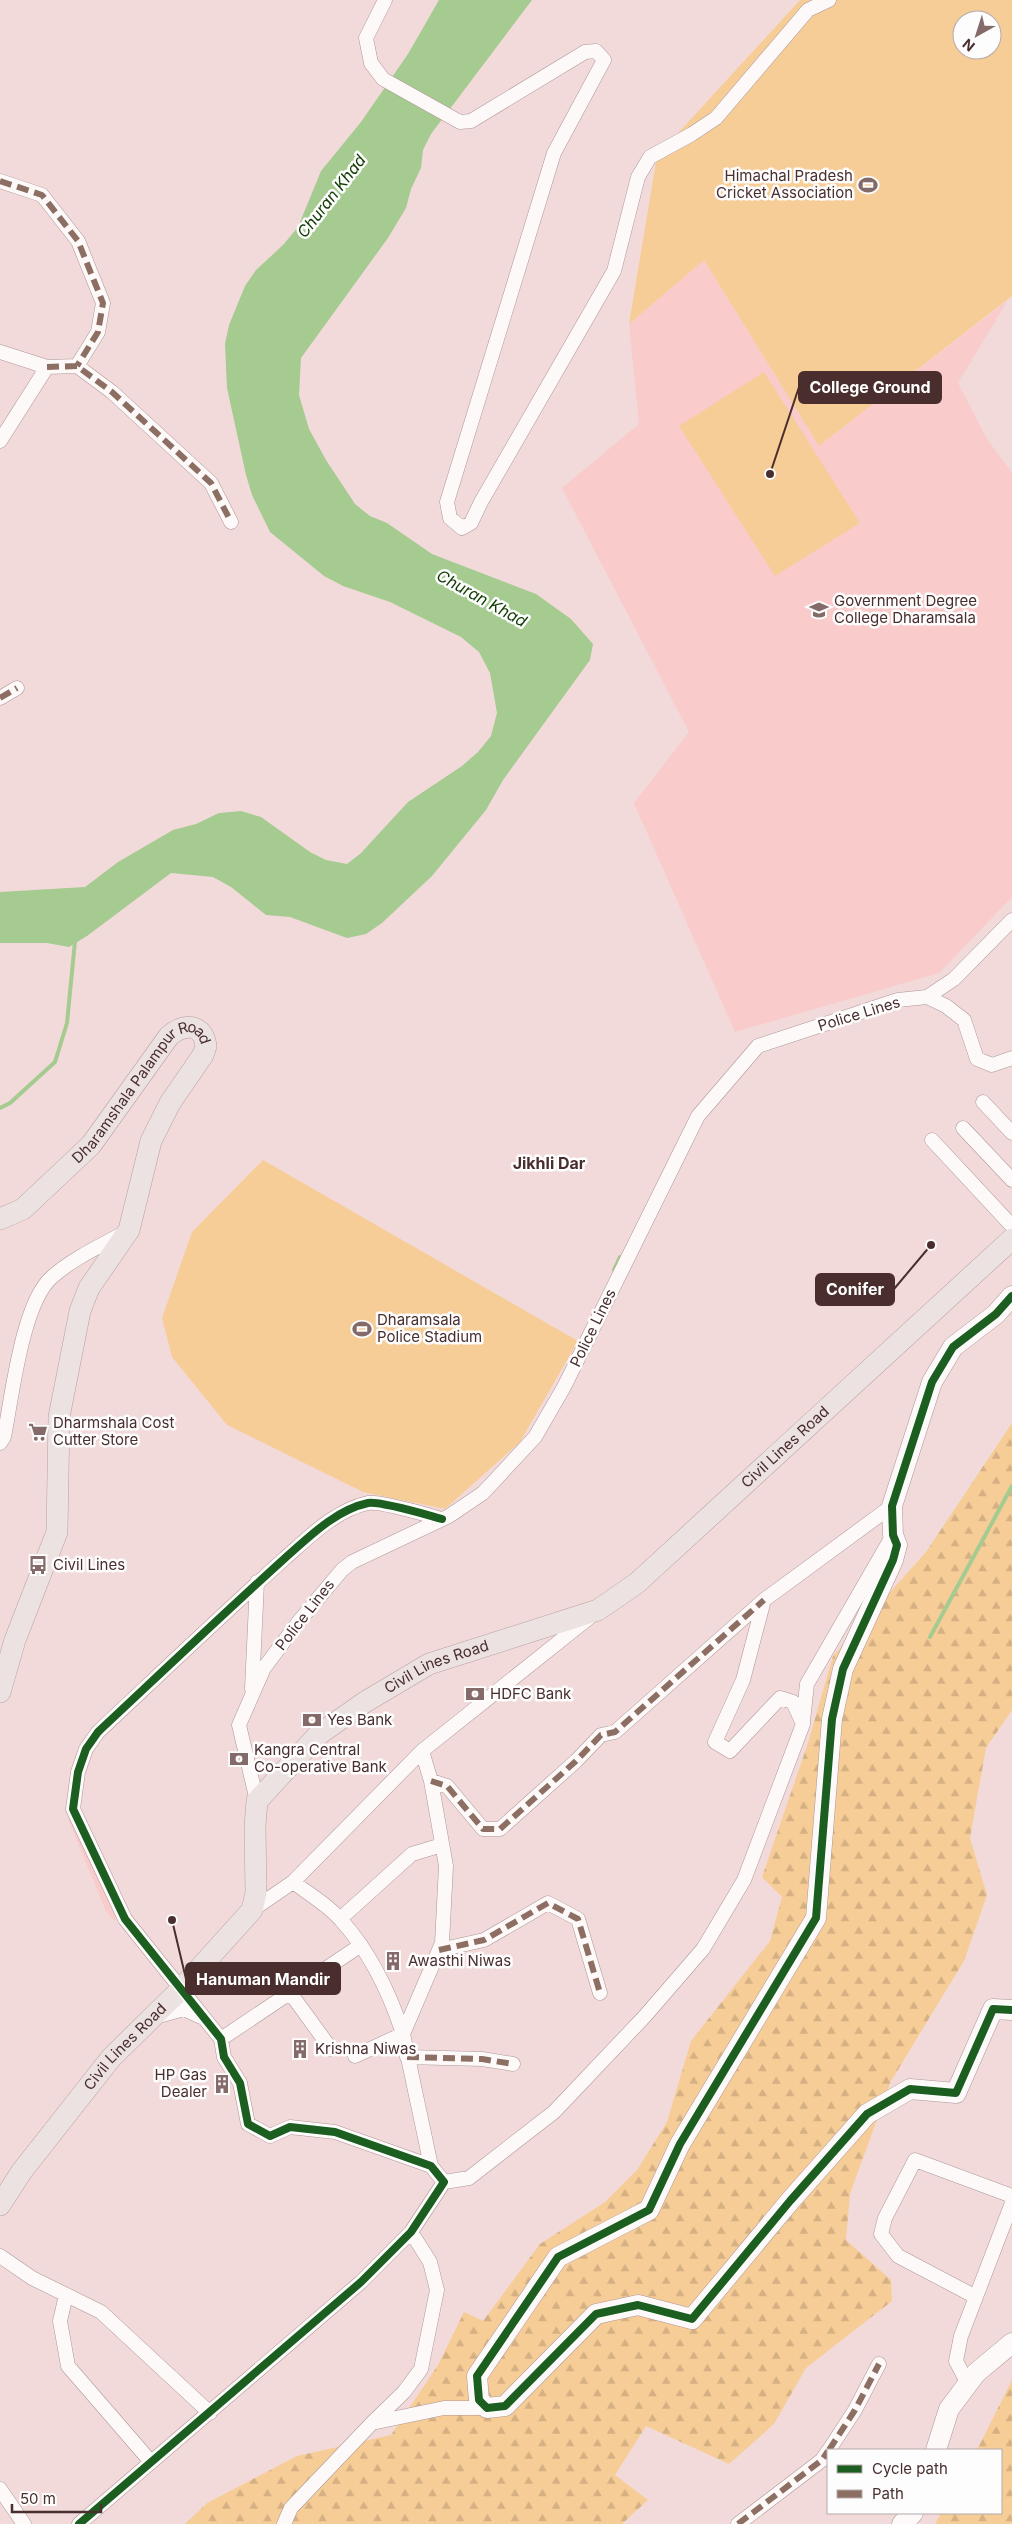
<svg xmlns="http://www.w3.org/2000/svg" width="1012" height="2524" font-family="Inter,sans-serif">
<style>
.built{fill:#f9cbcb}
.forest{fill:url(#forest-firs)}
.garden{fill:#f7cd97;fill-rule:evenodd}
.water{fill:#a5cb91}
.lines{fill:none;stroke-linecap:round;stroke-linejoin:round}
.stream{stroke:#a5cb91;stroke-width:4}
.street-casing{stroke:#ad9697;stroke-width:15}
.secondary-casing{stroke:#ad9697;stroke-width:21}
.primary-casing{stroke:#b7a0a0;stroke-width:22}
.street{stroke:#fdf9f9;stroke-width:14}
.secondary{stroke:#fdf9f9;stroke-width:20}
.primary{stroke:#ece2e2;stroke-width:21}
.quiet{stroke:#8d6e63;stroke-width:6;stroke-dasharray:12 6;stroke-linecap:butt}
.cycleway-casing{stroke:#fdfdfd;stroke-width:11}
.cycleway{stroke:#1b5e20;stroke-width:8}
.labels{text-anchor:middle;stroke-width:5;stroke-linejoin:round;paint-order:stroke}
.poi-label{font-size:15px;fill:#4a2e2e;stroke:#fdfdfd;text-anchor:start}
.street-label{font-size:15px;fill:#4a2e2e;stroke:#fdfdfd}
.water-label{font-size:16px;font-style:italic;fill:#0f3b01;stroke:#fdfdfd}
.neighbourhood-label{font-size:16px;font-weight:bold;fill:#4a2e2e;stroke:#fdfdfd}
.leader{fill:none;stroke:#4a2e2e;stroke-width:2}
.callout-dot{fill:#4a2e2e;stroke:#fdfdfd;stroke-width:2}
.callout{fill:#4a2e2e;stroke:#4a2e2e;stroke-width:2}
.callout-label{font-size:16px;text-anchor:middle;font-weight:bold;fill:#fff}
</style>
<defs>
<pattern id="forest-firs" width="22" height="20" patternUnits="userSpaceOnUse" patternTransform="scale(1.25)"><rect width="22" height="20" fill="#f7cd97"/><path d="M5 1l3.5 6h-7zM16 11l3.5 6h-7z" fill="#d5b082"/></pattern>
</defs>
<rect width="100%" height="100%" fill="#f2dada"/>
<path class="built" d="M 704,260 L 819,446 L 1008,300 L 958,383 L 987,439 L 1012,473 L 1012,897 L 939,973 L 735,1032 L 634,803 L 689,732 L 562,488 L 639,424 L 629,324 Z
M 73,1816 L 119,1916 L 114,1921 L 106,1911 L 68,1819 Z"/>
<path class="forest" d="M 1012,1423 L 1012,1710 L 986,1748 L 970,1838 L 987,1895 L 964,1961 L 891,2081 L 850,2194 L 846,2240 L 891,2280 L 892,2301 L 806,2368 L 774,2424 L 729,2464 L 646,2426 L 615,2475 L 648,2500 L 622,2524 L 185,2524 L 207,2503 L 297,2456 L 391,2435 L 438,2365 L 464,2312 L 483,2321 L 540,2244 L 605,2202 L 637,2170 L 667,2122 L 691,2041 L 770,1941 L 782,1897 L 762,1877 L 808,1743 L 833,1656 L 926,1552 Z
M 1012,2380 L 1012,2524 L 935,2524 L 941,2513 L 1001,2513 L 1001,2450 L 977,2450 Z"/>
<path class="garden" d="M 800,0 L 1012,0 L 1012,296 L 819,446 L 704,260 L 629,324 L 657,156 ZM 962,20 L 992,20 L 992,50 L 962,50 Z
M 764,372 L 860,523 L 775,576 L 679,426 Z
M 263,1160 L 578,1341 L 520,1442 L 445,1509 L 363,1492 L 227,1425 L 172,1357 L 162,1318 L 192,1232 Z"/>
<path class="water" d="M 439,0 L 532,0 L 431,134 L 423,150 L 421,168 L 411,189 L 406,208 L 388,238 L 301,358 L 299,395 L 309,429 L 326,460 L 355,504 L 370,516 L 387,523 L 432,554 L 536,594 L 571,619 L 593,644 L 590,660 L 503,780 L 486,810 L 432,876 L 382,923 L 366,934 L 347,938 L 290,917 L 266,915 L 231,887 L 213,877 L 171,873 L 87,936 L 69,947 L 47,943 L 0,943 L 0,892 L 85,887 L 118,862 L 173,830 L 196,824 L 219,813 L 241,811 L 261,817 L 310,852 L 326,860 L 347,864 L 361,853 L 408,802 L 462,766 L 478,752 L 491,736 L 497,713 L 490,673 L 479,652 L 461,637 L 390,602 L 343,586 L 324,576 L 270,532 L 252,495 L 246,475 L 227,388 L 225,344 L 229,325 L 245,286 L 256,270 L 283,245 L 298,227 L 321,171 L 361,122 L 408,54 Z"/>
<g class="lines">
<path class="stream" d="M 0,1108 L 10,1103 L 55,1062 L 67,1023 L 75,941
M 614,1270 L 620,1257
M 930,1637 L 1012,1486"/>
<g class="street-casing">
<path id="street" d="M 385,0 L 366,38 L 371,63 L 383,79 L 460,122 L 471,121 L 585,52 L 596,51 L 604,60 L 554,153 L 447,502 L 450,518 L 462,528 L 471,523 L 481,502 L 614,271 L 638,177 L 650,157 L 692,134 L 716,118 L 808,10 L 829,0
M 0,181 L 42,195 L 78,241 L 103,303 L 98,332 L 77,366
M 0,352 L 47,367 L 0,441
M 47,367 L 77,366 L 112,392 L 211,483 L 231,522
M 0,698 L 17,688
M 927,997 L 954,979 L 1012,920
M 983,1102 L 1012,1133
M 963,1128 L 1012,1180
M 932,1140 L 1012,1226
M 0,1443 L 4,1437 C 12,1397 22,1303 52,1277 C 72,1259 100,1246 124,1233
M 252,1689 L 257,1582
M 803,1721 L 807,1684 L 893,1535
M 422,1751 L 431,1781 L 446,1866 L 442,1943 L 403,2034 L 431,2166
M 431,1781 L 447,1786 L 483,1829 L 500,1829 L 576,1761 L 601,1735 L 615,1732 L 764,1600
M 257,1801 L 239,1725 L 264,1668 L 300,1620 L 342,1570 L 352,1562 L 449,1516 L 483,1493 L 535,1437 L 564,1387 L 698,1116 L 758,1046 L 898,1000 L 927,997 L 946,1006 L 964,1020 L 977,1059 L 992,1065 L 1012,1058
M 293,1882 C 309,1894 328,1905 341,1920 C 370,1952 390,1994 403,2034 L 355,2056
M 252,1910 L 293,1882 L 422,1751 L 590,1617
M 340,1919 L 412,1854 L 442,1845
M 439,1950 L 484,1940 L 548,1903 L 578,1919 L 600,1993
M 291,1994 L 331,2049
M 155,2017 L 184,2009 L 201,2017
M 221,2039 L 361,1945
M 407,2057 L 482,2059 L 513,2064
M 444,2182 L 469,2178 L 554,2112 L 645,2016 L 703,1949 L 744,1880 L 803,1724 L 793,1702 L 780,1698 L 730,1751 L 715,1742 L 743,1680 L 764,1600 L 892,1506
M 0,2256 L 32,2278 L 101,2312 L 210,2413
M 66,2295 L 60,2321 L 68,2366 L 151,2462
M 976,2297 L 898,2256 L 881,2234 L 885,2218 L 915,2160 L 1012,2196
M 968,2384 L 956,2361 L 961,2336 L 1012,2203
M 372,2423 L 404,2392 L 421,2369 L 437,2290 L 430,2262 L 411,2232
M 829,2450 L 855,2410 L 879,2364
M 0,2489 L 24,2524
M 79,2524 L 361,2282 L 411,2232 L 444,2182 L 431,2166 L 335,2132 L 290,2127 L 270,2136 L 248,2124 L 240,2083 L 224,2057 L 221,2039 L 125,1919 L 73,1809 L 78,1772 L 86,1749 L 98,1732 C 160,1674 221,1616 284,1559 C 308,1538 335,1510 368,1503 C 381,1501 427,1515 442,1519
M 284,2524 L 291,2508 L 372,2423 L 444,2408 L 487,2408
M 738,2524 L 822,2460 L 828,2451"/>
</g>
<g class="secondary-casing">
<path id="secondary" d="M 1012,1296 L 996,1314 L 953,1347 L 932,1382 L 892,1506 L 893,1535 L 897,1545 L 893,1560 L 843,1669 L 832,1719 L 816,1918 L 680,2144 L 649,2210 L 558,2257 L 477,2376 L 479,2400 L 487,2408 L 505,2406 L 596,2314 L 638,2305 L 692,2319 L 790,2201 L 867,2114 L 910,2089 L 956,2093 L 993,2009 L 1012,2010
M 936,2450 L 949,2409 L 976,2373 L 1012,2343
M 902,2524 L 913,2513"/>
</g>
<g class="primary-casing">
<g id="primary">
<path id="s1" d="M 0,1219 L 23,1209 L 91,1145 L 169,1036 C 184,1023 203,1023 206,1046 L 203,1055 L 170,1103 L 151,1141 L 129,1230 L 89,1288 L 80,1311 L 59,1417 L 57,1532 L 15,1640 L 0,1692"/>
<path id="s2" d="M 0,2205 L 22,2171 L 111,2058 L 180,1990 L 252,1910 L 256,1893 L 255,1826 L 257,1801 L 318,1735 L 365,1702 L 429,1664 L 598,1610 L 637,1583 L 1012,1239"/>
</g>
</g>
<use href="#street" class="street"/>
<use href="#secondary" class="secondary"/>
<use href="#primary" class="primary"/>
<path class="quiet" d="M 0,181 L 42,195 L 78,241 L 103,303 L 98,332 L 77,366
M 47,367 L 77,366 L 112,392 L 211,483 L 231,522
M 0,698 L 17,688
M 431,1781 L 447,1786 L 483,1829 L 500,1829 L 576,1761 L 601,1735 L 615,1732 L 764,1600
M 439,1950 L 484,1940 L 548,1903 L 578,1919 L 600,1993
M 407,2057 L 482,2059 L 513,2064
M 829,2450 L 855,2410 L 879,2364
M 738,2524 L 822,2460 L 828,2451"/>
<g class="cycleway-casing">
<path id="cycleway" d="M 1012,1296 L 996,1314 L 953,1347 L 932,1382 L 892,1506 L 893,1535 L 897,1545 L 893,1560 L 843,1669 L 832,1719 L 816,1918 L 680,2144 L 649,2210 L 558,2257 L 477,2376 L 479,2400 L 487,2408 L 505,2406 L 596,2314 L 638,2305 L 692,2319 L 790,2201 L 867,2114 L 910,2089 L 956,2093 L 993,2009 L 1012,2010
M 79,2524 L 361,2282 L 411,2232 L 444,2182 L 431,2166 L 335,2132 L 290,2127 L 270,2136 L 248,2124 L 240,2083 L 224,2057 L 221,2039 L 125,1919 L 73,1809 L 78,1772 L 86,1749 L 98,1732 C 160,1674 221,1616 284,1559 C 308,1538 335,1510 368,1503 C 381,1501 427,1515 442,1519"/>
</g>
<use href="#cycleway" class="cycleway"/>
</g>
<defs>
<g id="stadium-bare" transform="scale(1.5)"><path d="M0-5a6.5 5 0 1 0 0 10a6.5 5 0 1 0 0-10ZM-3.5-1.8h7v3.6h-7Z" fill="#856a6a" stroke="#fdfdfd" stroke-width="2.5" paint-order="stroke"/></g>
<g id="university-bare" transform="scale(1.5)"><path d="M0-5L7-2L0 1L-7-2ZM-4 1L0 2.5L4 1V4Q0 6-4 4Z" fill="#856a6a" stroke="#fdfdfd" stroke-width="2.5" paint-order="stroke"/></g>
<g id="supermarket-bare" transform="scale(1.5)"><path d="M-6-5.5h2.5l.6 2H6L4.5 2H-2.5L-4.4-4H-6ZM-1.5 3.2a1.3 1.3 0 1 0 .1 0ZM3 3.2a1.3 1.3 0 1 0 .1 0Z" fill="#856a6a" stroke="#fdfdfd" stroke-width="2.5" paint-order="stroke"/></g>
<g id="bus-bare" transform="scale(1.5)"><path d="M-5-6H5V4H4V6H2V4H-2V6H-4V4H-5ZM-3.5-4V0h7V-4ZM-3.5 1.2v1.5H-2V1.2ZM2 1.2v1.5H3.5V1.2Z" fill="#856a6a" stroke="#fdfdfd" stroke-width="2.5" paint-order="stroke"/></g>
<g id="bank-bare" transform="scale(1.5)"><path d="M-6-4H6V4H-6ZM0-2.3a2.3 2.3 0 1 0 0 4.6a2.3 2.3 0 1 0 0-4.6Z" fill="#856a6a" stroke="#fdfdfd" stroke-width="2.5" paint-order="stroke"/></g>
<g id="building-bare" transform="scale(1.5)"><path d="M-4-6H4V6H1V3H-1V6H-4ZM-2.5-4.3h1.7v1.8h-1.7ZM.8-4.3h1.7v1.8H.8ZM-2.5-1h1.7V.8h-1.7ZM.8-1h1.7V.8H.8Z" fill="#856a6a" stroke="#fdfdfd" stroke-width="2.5" paint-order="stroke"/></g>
</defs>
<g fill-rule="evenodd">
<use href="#stadium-bare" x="868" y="185"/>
<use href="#university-bare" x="819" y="610"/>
<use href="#stadium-bare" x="362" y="1329"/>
<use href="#supermarket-bare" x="38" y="1432"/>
<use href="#bus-bare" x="38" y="1565"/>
<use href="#bank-bare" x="475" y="1694"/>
<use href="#bank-bare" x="312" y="1720"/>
<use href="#bank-bare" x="239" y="1759"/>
<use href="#building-bare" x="393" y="1961"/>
<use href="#building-bare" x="300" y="2049"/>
<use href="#building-bare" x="222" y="2084"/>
</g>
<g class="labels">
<g class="poi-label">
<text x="853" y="181" text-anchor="end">Himachal Pradesh<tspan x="853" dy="17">Cricket Association</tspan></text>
<text x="834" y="606">Government Degree<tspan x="834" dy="17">College Dharamsala</tspan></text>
<text x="377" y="1325">Dharamsala<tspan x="377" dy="17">Police Stadium</tspan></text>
<text x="53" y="1428">Dharmshala Cost<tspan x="53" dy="17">Cutter Store</tspan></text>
<text x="53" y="1570">Civil Lines</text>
<text x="490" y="1699">HDFC Bank</text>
<text x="327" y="1725">Yes Bank</text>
<text x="254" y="1755">Kangra Central<tspan x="254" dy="17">Co-operative Bank</tspan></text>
<text x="408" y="1966">Awasthi Niwas</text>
<text x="315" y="2054">Krishna Niwas</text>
<text x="207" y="2080" text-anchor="end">HP Gas<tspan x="207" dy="17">Dealer</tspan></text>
</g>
<g class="street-label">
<text transform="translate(859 1014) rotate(-17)" y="5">Police Lines</text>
<text dy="5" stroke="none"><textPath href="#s1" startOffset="198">Dharamshala Palampur Road</textPath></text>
<text transform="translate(593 1328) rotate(-64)" y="5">Police Lines</text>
<text dy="5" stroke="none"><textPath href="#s2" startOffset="1146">Civil Lines Road</textPath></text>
<text transform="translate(305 1615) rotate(-52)" y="5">Police Lines</text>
<text dy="5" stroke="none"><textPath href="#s2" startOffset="726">Civil Lines Road</textPath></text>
<text dy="5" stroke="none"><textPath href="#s2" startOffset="202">Civil Lines Road</textPath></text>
</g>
<g class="water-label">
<text transform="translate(331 196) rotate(-52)" y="6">Churan Khad</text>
<text transform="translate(482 598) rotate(29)" y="6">Churan Khad</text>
</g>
<g class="neighbourhood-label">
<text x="549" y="1169">Jikhli Dar</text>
</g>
</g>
<path class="leader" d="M770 474L799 387M931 1245L894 1289M172 1920L186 1979"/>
<g class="callout-dot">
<circle cx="770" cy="474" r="5"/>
<circle cx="931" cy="1245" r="5"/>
<circle cx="172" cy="1920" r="5"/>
</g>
<g class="callout">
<rect x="799" y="372" width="142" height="31" rx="5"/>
<rect x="816" y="1274" width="78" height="31" rx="5"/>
<rect x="186" y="1963" width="154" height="31" rx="5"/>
</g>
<g class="callout-label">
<text x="870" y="393">College Ground</text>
<text x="855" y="1295">Conifer</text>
<text x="263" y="1985">Hanuman Mandir</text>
</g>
<rect x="827" y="2449" width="175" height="65" fill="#fdfdfd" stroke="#b5aaaa"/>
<rect x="837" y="2465" width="25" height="8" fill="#1b5e20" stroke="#b5aaaa"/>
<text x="872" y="2474" font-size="15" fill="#4a2e2e">Cycle path</text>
<rect x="837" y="2490" width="25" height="8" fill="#8d6e63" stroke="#b5aaaa"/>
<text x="872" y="2499" font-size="15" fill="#4a2e2e">Path</text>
<g transform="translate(977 35) rotate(219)"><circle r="24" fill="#fdfdfd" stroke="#b5aaaa"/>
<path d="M0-4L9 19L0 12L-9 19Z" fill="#856a6a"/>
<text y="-8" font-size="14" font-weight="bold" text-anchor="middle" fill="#4a2e2e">N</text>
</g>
<path d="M12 2504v8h89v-8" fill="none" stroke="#4a2e2e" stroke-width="2.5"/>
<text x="20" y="2504" font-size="15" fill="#4a2e2e" stroke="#fdfdfd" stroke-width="4" paint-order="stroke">50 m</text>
</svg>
